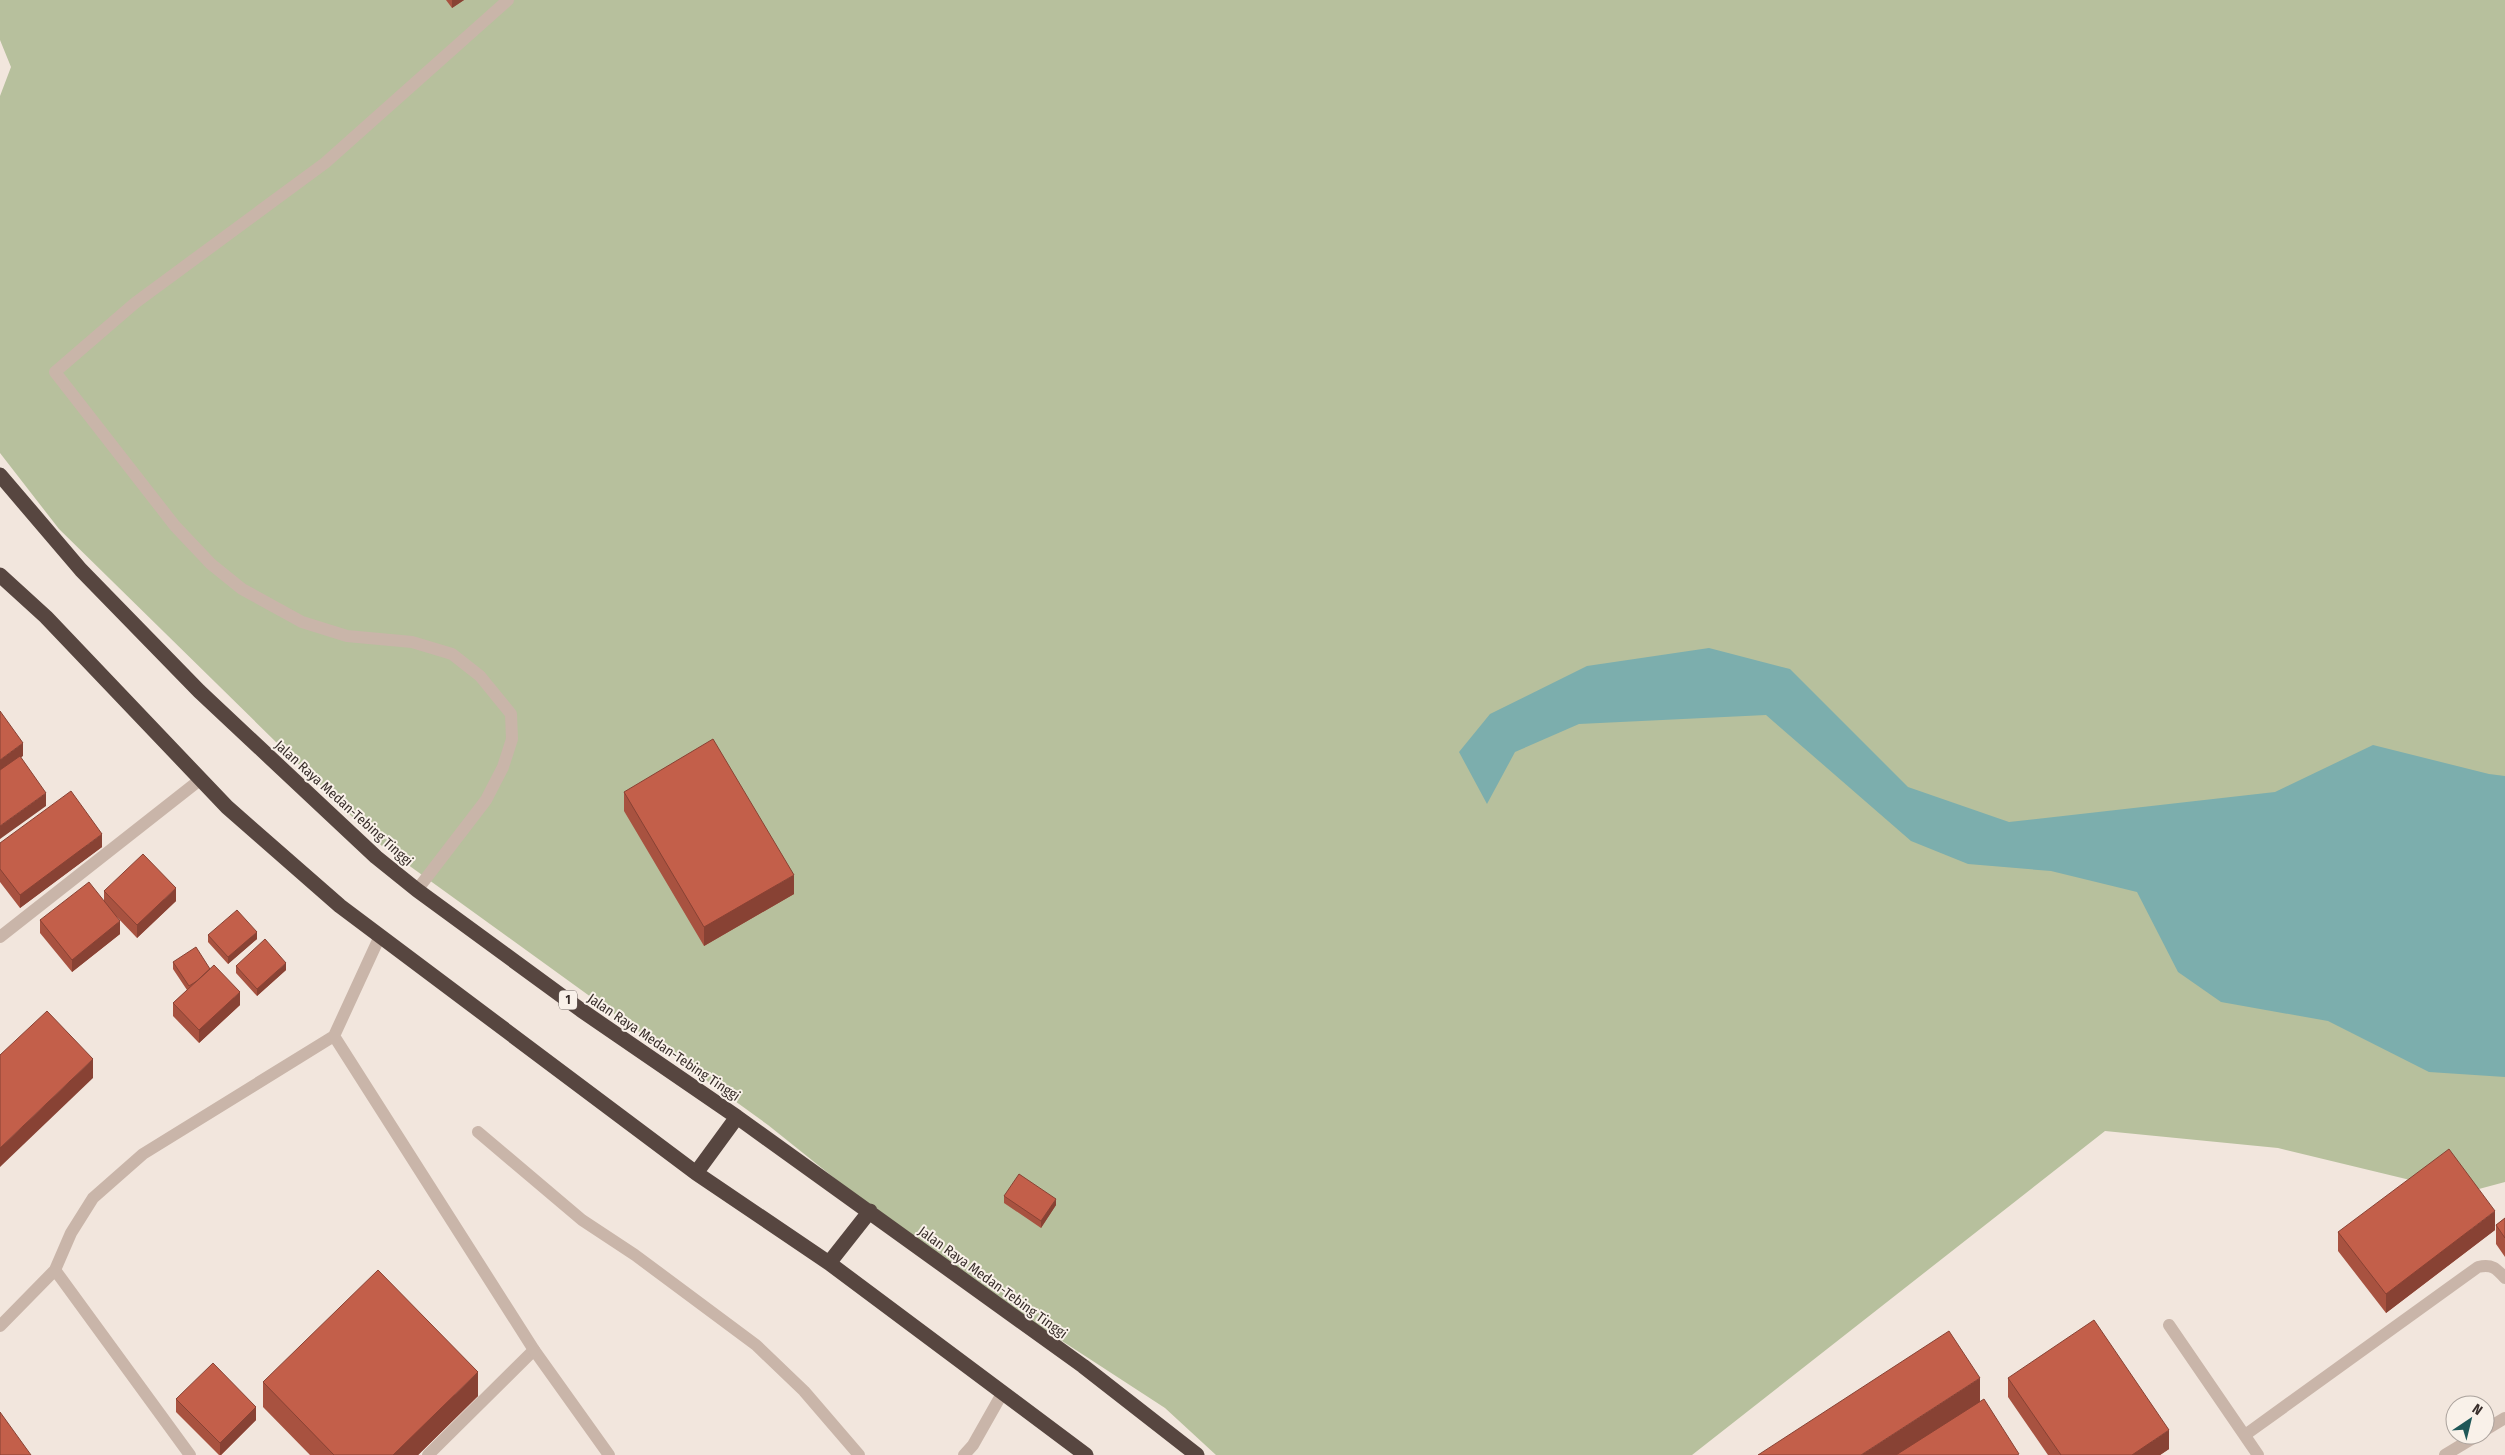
<svg xmlns="http://www.w3.org/2000/svg" width="2505" height="1455" font-family="'Fira Sans Condensed',sans-serif">
<style>
.green{fill:#b7c09d}
.water{fill:#7caead}
.lines{fill:none;stroke-linecap:round;stroke-linejoin:round}
.lane{stroke:#c9b5a9;stroke-width:12}
.street{stroke:#c9b5a9;stroke-width:12}
.highway{stroke:#574640;stroke-width:15}
.wall{fill:#a85240}
.shaded-wall{fill:#884234}
.building{fill:#c35f4a;stroke:#884234}
.labels{text-anchor:middle;stroke-width:4;stroke-linejoin:round;paint-order:stroke}
.shield{fill:#f9f1e9;stroke:#716763;stroke-width:1}
.shield-label{font-size:12px;font-weight:bold;fill:#372c29}
.street-label{font-size:14px;fill:#372c29;stroke:#f9f1e9}
</style>
<rect width="100%" height="100%" fill="#f2e6dd"/>
<path class="green" d="M 0,0 L 2505,0 L 2505,1182 L 2464,1193 L 2278,1148 L 2105,1131 L 1692,1455 L 1216,1455 L 1165,1408 L 933,1257 L 768,1125 L 382,846 L 59,529 L 0,453 L 0,96 L 11,67 L 0,40 Z"/>
<path class="water" d="M 1709,648 L 1790,669 L 1908,787 L 2009,822 L 2275,792 L 2373,745 L 2489,774 L 2505,776 L 2505,1077 L 2429,1072 L 2328,1021 L 2221,1002 L 2178,972 L 2137,892 L 2051,871 L 1968,864 L 1911,841 L 1766,715 L 1579,724 L 1515,752 L 1487,804 L 1459,752 L 1490,714 L 1587,666 Z"/>
<g class="lines">
<path class="lane" d="M 417,890 L 486,800 L 503,767 L 512,739 L 511,714 L 480,676 L 452,654 L 412,642 L 347,636 L 302,622 L 242,589 L 211,564 L 175,526 L 55,372 L 135,303 L 325,163 L 508,0
M 478,1132 L 582,1220 L 635,1255 L 756,1345 L 804,1391 L 859,1455
M 2169,1325 L 2258,1455
M 2485,1430 L 2505,1418
M 2245,1435 L 2478,1267 C 2492,1264 2496,1268 2505,1278
M 428,1455 L 534,1350
M 964,1455 L 973,1445 L 1003,1392
M 2445,1455 L 2478,1435"/>
<path class="street" d="M 380,936 L 334,1036 L 534,1350 L 609,1455
M 0,937 L 201,779
M 55,1270 L 190,1455
M 0,1326 L 55,1270 L 71,1233 L 93,1198 L 143,1154 L 334,1036"/>
<path class="highway" d="M 0,475 L 81,570 L 199,691 L 376,857 L 417,890 L 581,1010 L 737,1117 L 1083,1366 L 1197,1455
M 0,575 L 46,617 L 227,807 L 340,906 L 696,1173 L 829,1263 L 1086,1455
M 696,1173 L 737,1117
M 829,1263 L 870,1211"/>
</g>
<path class="wall" d="M 446,0 L 464,0 L 452,8 Z
M 624,792 L 794,894 L 704,946 L 624,811 Z
M 0,843 L 102,847 L 20,908 L 0,882 Z
M 104,891 L 176,901 L 137,938 L 116,916 L 120,934 L 72,972 L 40,933 L 40,920 L 104,901 Z
M 208,935 L 257,939 L 228,964 L 208,942 Z
M 173,962 L 210,969 L 240,1005 L 199,1043 L 173,1016 L 173,1003 L 187,990 L 173,969 Z
M 236,966 L 286,970 L 257,996 L 236,973 Z
M 1004,1196 L 1056,1205 L 1041,1228 L 1004,1203 Z
M 2505,1218 L 2505,1257 L 2496,1244 L 2496,1225 Z
M 2495,1230 L 2386,1313 L 2338,1251 L 2338,1232 Z
M 2008,1378 L 2169,1449 L 2160,1455 L 2048,1455 L 2008,1397 Z
M 263,1382 L 478,1396 L 418,1455 L 310,1455 L 263,1407 Z
M 176,1399 L 256,1420 L 221,1455 L 219,1455 L 176,1412 Z"/>
<path class="shaded-wall" d="M 452,0 L 464,0 L 452,8 Z
M 23,743 L 23,756 L 0,773 L 0,760 Z
M 46,793 L 46,806 L 0,839 L 0,826 Z
M 102,834 L 102,847 L 20,908 L 20,895 Z
M 794,875 L 794,894 L 704,946 L 704,927 Z
M 176,888 L 176,901 L 137,938 L 137,925 Z
M 120,921 L 120,934 L 72,972 L 72,960 Z
M 257,932 L 257,939 L 228,964 L 228,957 Z
M 286,963 L 286,970 L 257,996 L 257,989 Z
M 240,992 L 240,1005 L 199,1043 L 199,1030 Z
M 93,1059 L 93,1078 L 0,1167 L 0,1148 Z
M 1056,1199 L 1056,1205 L 1041,1228 L 1041,1221 Z
M 2495,1211 L 2495,1230 L 2386,1313 L 2386,1294 Z
M 478,1372 L 478,1396 L 418,1455 L 393,1455 Z
M 1980,1378 L 1980,1403 L 1899,1455 L 1861,1455 Z
M 256,1407 L 256,1420 L 221,1455 L 220,1455 L 220,1443 Z
M 2169,1430 L 2169,1449 L 2160,1455 L 2132,1455 Z"/>
<path class="building" d="M 0,711 L 23,743 L 0,760 Z
M 713,739 L 794,875 L 704,927 L 624,792 Z
M 20,756 L 46,793 L 0,826 L 0,770 Z
M 71,791 L 102,834 L 20,895 L 0,869 L 0,843 Z
M 143,854 L 176,888 L 137,925 L 104,891 Z
M 89,882 L 120,921 L 72,960 L 40,920 Z
M 237,910 L 257,932 L 228,957 L 208,935 Z
M 265,939 L 286,963 L 257,989 L 236,966 Z
M 196,947 L 210,969 L 197,981 L 189,986 L 173,962 Z
M 214,965 L 240,992 L 199,1030 L 173,1003 Z
M 47,1011 L 93,1059 L 0,1148 L 0,1055 Z
M 2449,1149 L 2495,1211 L 2386,1294 L 2338,1232 Z
M 1019,1174 L 1056,1199 L 1041,1221 L 1004,1196 Z
M 2505,1218 L 2505,1238 L 2496,1225 Z
M 378,1270 L 478,1372 L 393,1455 L 334,1455 L 263,1382 Z
M 2094,1320 L 2169,1430 L 2132,1455 L 2061,1455 L 2008,1378 Z
M 1949,1331 L 1980,1378 L 1861,1455 L 1758,1455 Z
M 213,1363 L 256,1407 L 220,1443 L 176,1399 Z
M 1984,1399 L 2019,1454 L 2017,1455 L 1896,1455 Z
M 0,1412 L 31,1455 L 0,1455 Z"/>
<g class="labels">
<rect class="shield" x="559" y="990.5" width="18" height="19" rx="4"/>
<g class="shield-label">
<text x="568" y="1004">1</text>
</g>
<g class="street-label">
<text transform="translate(344 803) rotate(42)" y="5">Jalan Raya Medan-Tebing Tinggi</text>
<text transform="translate(664 1047) rotate(34)" y="5">Jalan Raya Medan-Tebing Tinggi</text>
<text transform="translate(993 1282) rotate(36)" y="5">Jalan Raya Medan-Tebing Tinggi</text>
</g>
</g>
<g transform="translate(2470 1420) rotate(35)"><circle r="24" fill="#f9f1e9" stroke="#aba29c"/>
<path d="M0-4L9 19L0 12L-9 19Z" fill="#1f5757"/>
<text y="-8" font-size="14" font-weight="bold" text-anchor="middle" fill="#372c29">N</text>
</g>
</svg>
